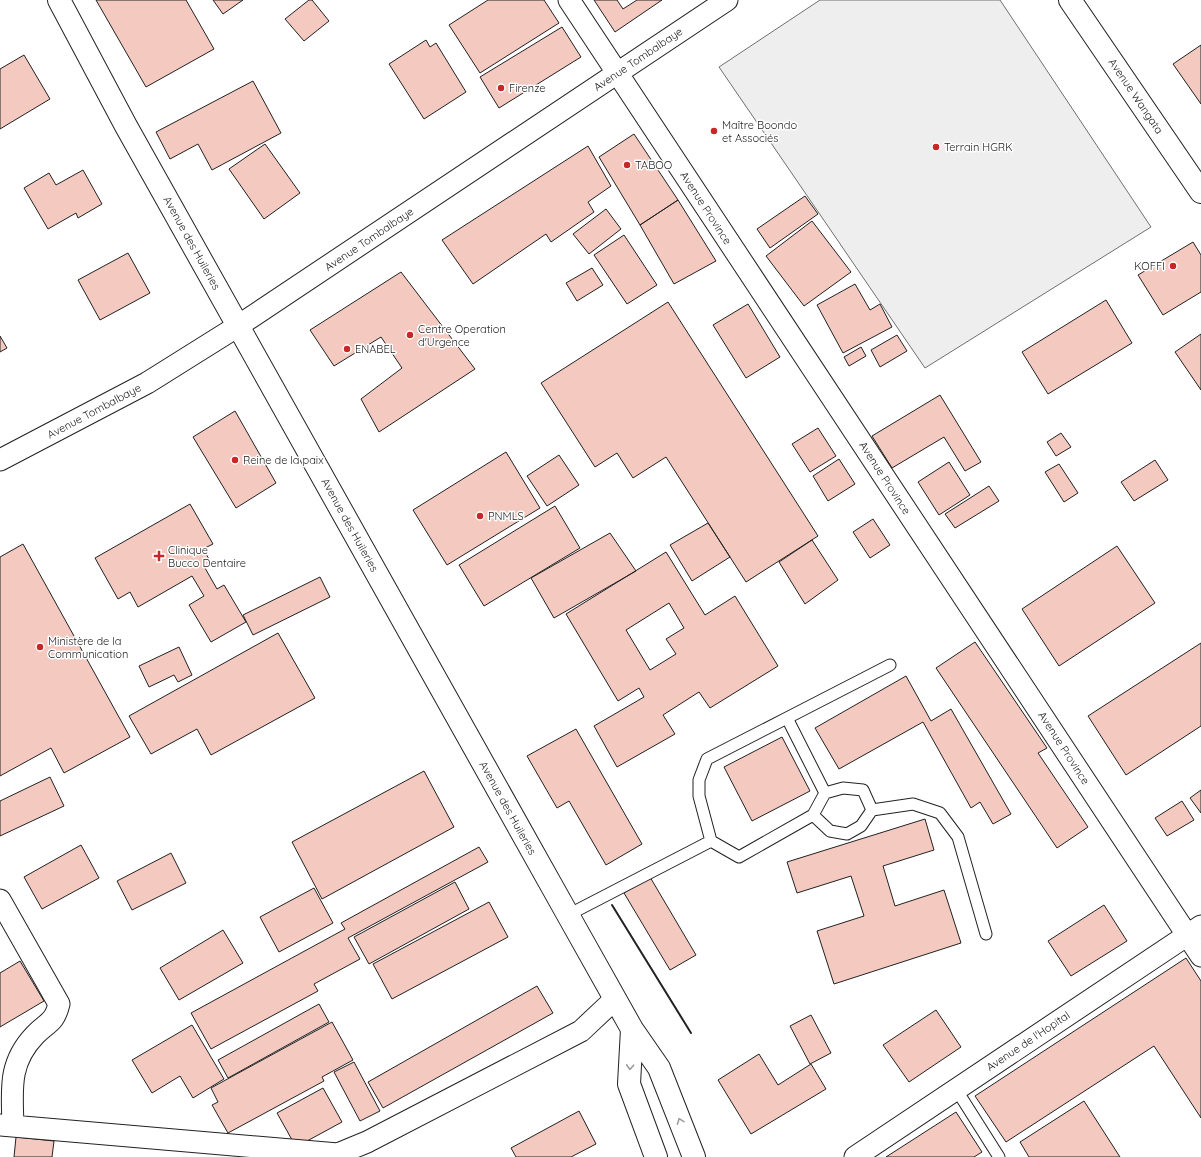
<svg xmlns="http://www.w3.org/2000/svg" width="1201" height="1157" font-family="Quicksand,sans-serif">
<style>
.green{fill:#eee;stroke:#6f6f6f}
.building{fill:#f3c9c0;stroke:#222;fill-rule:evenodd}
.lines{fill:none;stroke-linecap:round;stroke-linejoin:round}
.service-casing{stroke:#222;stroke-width:13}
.minor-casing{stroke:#222;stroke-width:23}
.tertiary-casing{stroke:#222;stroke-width:24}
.secondary-casing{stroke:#222;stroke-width:24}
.service{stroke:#fff;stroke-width:11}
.minor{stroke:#fff;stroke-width:21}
.tertiary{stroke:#fff;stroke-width:22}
.secondary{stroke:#fff;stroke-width:22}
.wall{stroke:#222;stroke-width:2}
.oneway{stroke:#9c9c9c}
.poi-dot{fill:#c62828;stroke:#fff;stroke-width:1.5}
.labels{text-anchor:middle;stroke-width:3;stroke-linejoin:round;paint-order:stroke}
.street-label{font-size:11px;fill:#222;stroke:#fff}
.poi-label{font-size:11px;fill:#222;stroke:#fff;text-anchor:start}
</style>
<rect width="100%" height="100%" fill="#fff"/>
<path class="green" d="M 820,0 L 1000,0 L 1151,227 L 925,368 L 719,67 Z"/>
<path class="building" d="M 96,0 L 186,0 L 214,49 L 146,87 Z
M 213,0 L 243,0 L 223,14 Z
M 309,0 L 312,0 L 329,21 L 304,41 L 285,19 Z
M 488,0 L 544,0 L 559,23 L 480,73 L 449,25 Z
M 594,0 L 617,0 L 623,9 L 637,0 L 662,0 L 615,32 Z
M 562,27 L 581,57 L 499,108 L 480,77 Z
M 426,40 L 430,47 L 436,43 L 466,92 L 424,119 L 389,64 Z
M 1201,45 L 1201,104 L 1173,64 Z
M 24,55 L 50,99 L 0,129 L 0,69 Z
M 253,81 L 281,133 L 212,170 L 198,144 L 170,159 L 156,132 Z
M 634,134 L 678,200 L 640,225 L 599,157 Z
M 265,144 L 300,193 L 264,219 L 229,169 Z
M 588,146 L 611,186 L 588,202 L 594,212 L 551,242 L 546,234 L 473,284 L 442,240 Z
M 83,170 L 102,204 L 78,218 L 76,213 L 48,229 L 24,188 L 49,173 L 56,185 Z
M 805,196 L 818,214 L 770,248 L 757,229 Z
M 678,200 L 716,261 L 674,284 L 640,225 Z
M 606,209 L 621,229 L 589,254 L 573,234 Z
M 812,221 L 851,272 L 804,306 L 766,256 Z
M 624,235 L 657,285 L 627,304 L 594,255 Z
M 1193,242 L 1201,255 L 1201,292 L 1163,315 L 1138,275 Z
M 128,253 L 150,293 L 100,320 L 78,280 Z
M 592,268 L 603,285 L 577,301 L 566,283 Z
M 401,272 L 475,369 L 379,432 L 361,399 L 402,368 L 381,337 L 334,366 L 310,330 Z
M 855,284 L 870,310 L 880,304 L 892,327 L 843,353 L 817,305 Z
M 1106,300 L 1132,343 L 1048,394 L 1022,352 Z
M 668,302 L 818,536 L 746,582 L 666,457 L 633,478 L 617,453 L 595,467 L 541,383 Z
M 748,304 L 780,357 L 746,378 L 713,325 Z
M 1201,334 L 1201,390 L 1175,352 Z
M 897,335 L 907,351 L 880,367 L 871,350 Z
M 0,336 L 7,348 L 0,352 Z
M 861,347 L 866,356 L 849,366 L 844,357 Z
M 940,395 L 981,462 L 965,471 L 944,437 L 892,468 L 872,436 Z
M 235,411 L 276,483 L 236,508 L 193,437 Z
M 818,428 L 836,456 L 810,472 L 792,444 Z
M 1061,433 L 1071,447 L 1056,456 L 1047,442 Z
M 506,452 L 540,508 L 447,565 L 413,510 Z
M 559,455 L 579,485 L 547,506 L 527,476 Z
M 839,459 L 855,484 L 828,501 L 813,476 Z
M 1155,460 L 1168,480 L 1134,501 L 1121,482 Z
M 949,462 L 970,495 L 939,515 L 918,482 Z
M 1059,464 L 1078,493 L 1064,502 L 1045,472 Z
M 989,486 L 999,501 L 955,528 L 945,514 Z
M 190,504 L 213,544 L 203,549 L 212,564 L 205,568 L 217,589 L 224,585 L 246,622 L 211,642 L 189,605 L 204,596 L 192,576 L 138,607 L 130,592 L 118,599 L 95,558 Z
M 555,506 L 580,548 L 484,606 L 459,565 Z
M 873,519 L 890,545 L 870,558 L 853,532 Z
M 708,523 L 730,557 L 692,581 L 670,545 Z
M 610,533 L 636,571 L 554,618 L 531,578 Z
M 812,540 L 838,580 L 805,604 L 779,562 Z
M 23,544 L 130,737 L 64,773 L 51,748 L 0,776 L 0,557 Z
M 1117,546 L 1155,603 L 1059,666 L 1022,609 Z
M 666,552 L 705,615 L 735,596 L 778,666 L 710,708 L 699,692 L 663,715 L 675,734 L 617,767 L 594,726 L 644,697 L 639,688 L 618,701 L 566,614 ZM 669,603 L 684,628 L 666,639 L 676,654 L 650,670 L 626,630 Z
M 320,577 L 330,597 L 253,635 L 243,615 Z
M 278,633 L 315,698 L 211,755 L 197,729 L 151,754 L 129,716 Z
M 975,642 L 1047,748 L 1038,753 L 1088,827 L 1057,848 L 936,668 Z
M 1201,643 L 1201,726 L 1126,775 L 1088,716 Z
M 179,647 L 192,675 L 178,682 L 174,675 L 149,687 L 139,666 Z
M 906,676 L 931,721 L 951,709 L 1011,814 L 993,824 L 980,802 L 971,808 L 923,722 L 839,769 L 815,728 Z
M 576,729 L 642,844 L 606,865 L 569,801 L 557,808 L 527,756 Z
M 782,737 L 810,791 L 752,821 L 724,767 Z
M 424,771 L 454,827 L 322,899 L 292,842 Z
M 50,777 L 64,806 L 0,836 L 0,801 Z
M 1201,790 L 1201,813 L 1190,798 Z
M 1182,801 L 1194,820 L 1167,836 L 1155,818 Z
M 925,819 L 934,850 L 883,866 L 895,906 L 944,890 L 961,943 L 834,984 L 817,931 L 864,916 L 851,876 L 797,893 L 787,862 Z
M 81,845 L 99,878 L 42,909 L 24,877 Z
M 479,847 L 488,862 L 348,938 L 360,959 L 314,984 L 318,991 L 211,1049 L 191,1013 L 345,929 L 341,923 Z
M 171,853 L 186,883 L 132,910 L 117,881 Z
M 650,877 L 696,955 L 670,970 L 624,893 Z
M 455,882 L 469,909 L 369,964 L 354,937 Z
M 314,888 L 333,923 L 279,952 L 260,917 Z
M 489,902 L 508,937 L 392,999 L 373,964 Z
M 1104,905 L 1127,941 L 1071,976 L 1048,941 Z
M 223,930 L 243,963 L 179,1000 L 160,968 Z
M 1186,958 L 1201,981 L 1201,1118 L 1154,1046 L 1006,1142 L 975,1096 Z
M 20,961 L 44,1001 L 0,1027 L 0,973 Z
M 537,986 L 553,1013 L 383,1108 L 368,1082 Z
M 319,1004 L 329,1022 L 228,1078 L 218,1060 Z
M 936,1010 L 961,1047 L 909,1082 L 883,1045 Z
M 811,1015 L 831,1053 L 810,1064 L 790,1026 Z
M 332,1022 L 353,1060 L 322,1077 L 324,1081 L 228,1133 L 212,1105 L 218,1102 L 211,1088 Z
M 192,1025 L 224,1079 L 193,1098 L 180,1076 L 152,1093 L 132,1060 Z
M 759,1054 L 778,1085 L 811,1064 L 826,1089 L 751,1134 L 718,1080 Z
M 354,1062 L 380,1111 L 360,1121 L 334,1072 Z
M 323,1088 L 342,1122 L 296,1147 L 277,1113 Z
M 1084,1101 L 1120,1157 L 1029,1157 L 1020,1142 Z
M 579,1111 L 596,1144 L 571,1157 L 516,1157 L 511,1148 Z
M 956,1112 L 982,1152 L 974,1157 L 886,1157 Z
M 16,1137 L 54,1141 L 52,1157 L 14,1157 Z"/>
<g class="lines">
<g class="service-casing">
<path id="service" d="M 787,718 L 890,665
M 872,810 L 913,804 L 940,813 L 958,837 L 986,934
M 813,815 L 830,831 L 847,834 L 861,826 L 872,810 L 863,790 L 843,788 L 825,793
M 568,915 L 711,841 L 739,857 L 813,815 L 825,793 L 787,718 L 707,759 L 699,780 L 699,796 L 711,841
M 956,1089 L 999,1157"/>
</g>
<g class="minor-casing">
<path id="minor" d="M 569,0 L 1201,956
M 0,460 L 147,383 L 238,326 L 727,0
M 0,900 L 59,1004 C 54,1024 47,1022 35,1035 C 8,1063 12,1090 13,1125
M 0,1125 L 338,1154 L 367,1142 L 581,1031 L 615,999
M 855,1157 L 1201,926"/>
</g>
<g class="tertiary-casing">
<path id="tertiary" d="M 1070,0 L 1201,192"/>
</g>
<g class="secondary-casing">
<path id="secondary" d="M 59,0 L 126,126 L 568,915 L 632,1029 L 659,1068 L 694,1157
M 632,1029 L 629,1084 L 656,1157"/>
</g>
<use href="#service" class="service"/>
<use href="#minor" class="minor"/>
<use href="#tertiary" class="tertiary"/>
<use href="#secondary" class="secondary"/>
<path class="wall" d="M 612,905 L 691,1033"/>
</g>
<defs><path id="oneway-chevron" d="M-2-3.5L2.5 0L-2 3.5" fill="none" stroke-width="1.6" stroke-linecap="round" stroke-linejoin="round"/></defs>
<g class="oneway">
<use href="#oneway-chevron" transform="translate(630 1067) rotate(93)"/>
<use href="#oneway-chevron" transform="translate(680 1121) rotate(-111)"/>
</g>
<g class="poi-dot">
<circle cx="501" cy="88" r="4"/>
<circle cx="714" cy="131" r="4"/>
<circle cx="936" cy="147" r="4"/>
<circle cx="627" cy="165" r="4"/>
<circle cx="1173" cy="266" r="4"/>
<circle cx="410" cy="335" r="4"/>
<circle cx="347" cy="349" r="4"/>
<circle cx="235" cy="460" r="4"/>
<circle cx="480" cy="516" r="4"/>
<path d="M157 550h4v4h4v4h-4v4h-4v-4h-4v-4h4z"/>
<circle cx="40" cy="647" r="4"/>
</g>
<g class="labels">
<g class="street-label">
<text transform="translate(638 59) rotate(-34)" y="4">Avenue Tombalbaye</text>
<text transform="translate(1136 96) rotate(56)" y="4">Avenue Wangata</text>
<text transform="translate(706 208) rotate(57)" y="4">Avenue Province</text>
<text transform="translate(369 239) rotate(-34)" y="4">Avenue Tombalbaye</text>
<text transform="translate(192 243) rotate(61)" y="4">Avenue des Huileries</text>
<text transform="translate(94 411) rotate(-28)" y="4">Avenue Tombalbaye</text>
<text transform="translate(885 478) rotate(57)" y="4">Avenue Province</text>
<text transform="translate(350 525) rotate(61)" y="4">Avenue des Huileries</text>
<text transform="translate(1064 748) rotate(57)" y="4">Avenue Province</text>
<text transform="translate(508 808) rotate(61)" y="4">Avenue des Huileries</text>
<text transform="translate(1028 1041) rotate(-34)" y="4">Avenue de l'Hopital</text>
</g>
<g class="poi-label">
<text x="509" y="92">Firenze</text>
<text x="722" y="129">Maître Boondo<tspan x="722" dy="13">et Associés</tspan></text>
<text x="944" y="151">Terrain HGRK</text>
<text x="635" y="169">TABOO</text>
<text x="1165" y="270" text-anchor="end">KOFFI</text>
<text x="418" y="333">Centre Operation<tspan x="418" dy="13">d'Urgence</tspan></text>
<text x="355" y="353">ENABEL</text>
<text x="243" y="464">Reine de la paix</text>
<text x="488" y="520">PNMLS</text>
<text x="168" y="554">Clinique<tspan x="168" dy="13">Bucco Dentaire</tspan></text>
<text x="48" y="645">Ministère de la<tspan x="48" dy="13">Communication</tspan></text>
</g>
</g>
</svg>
